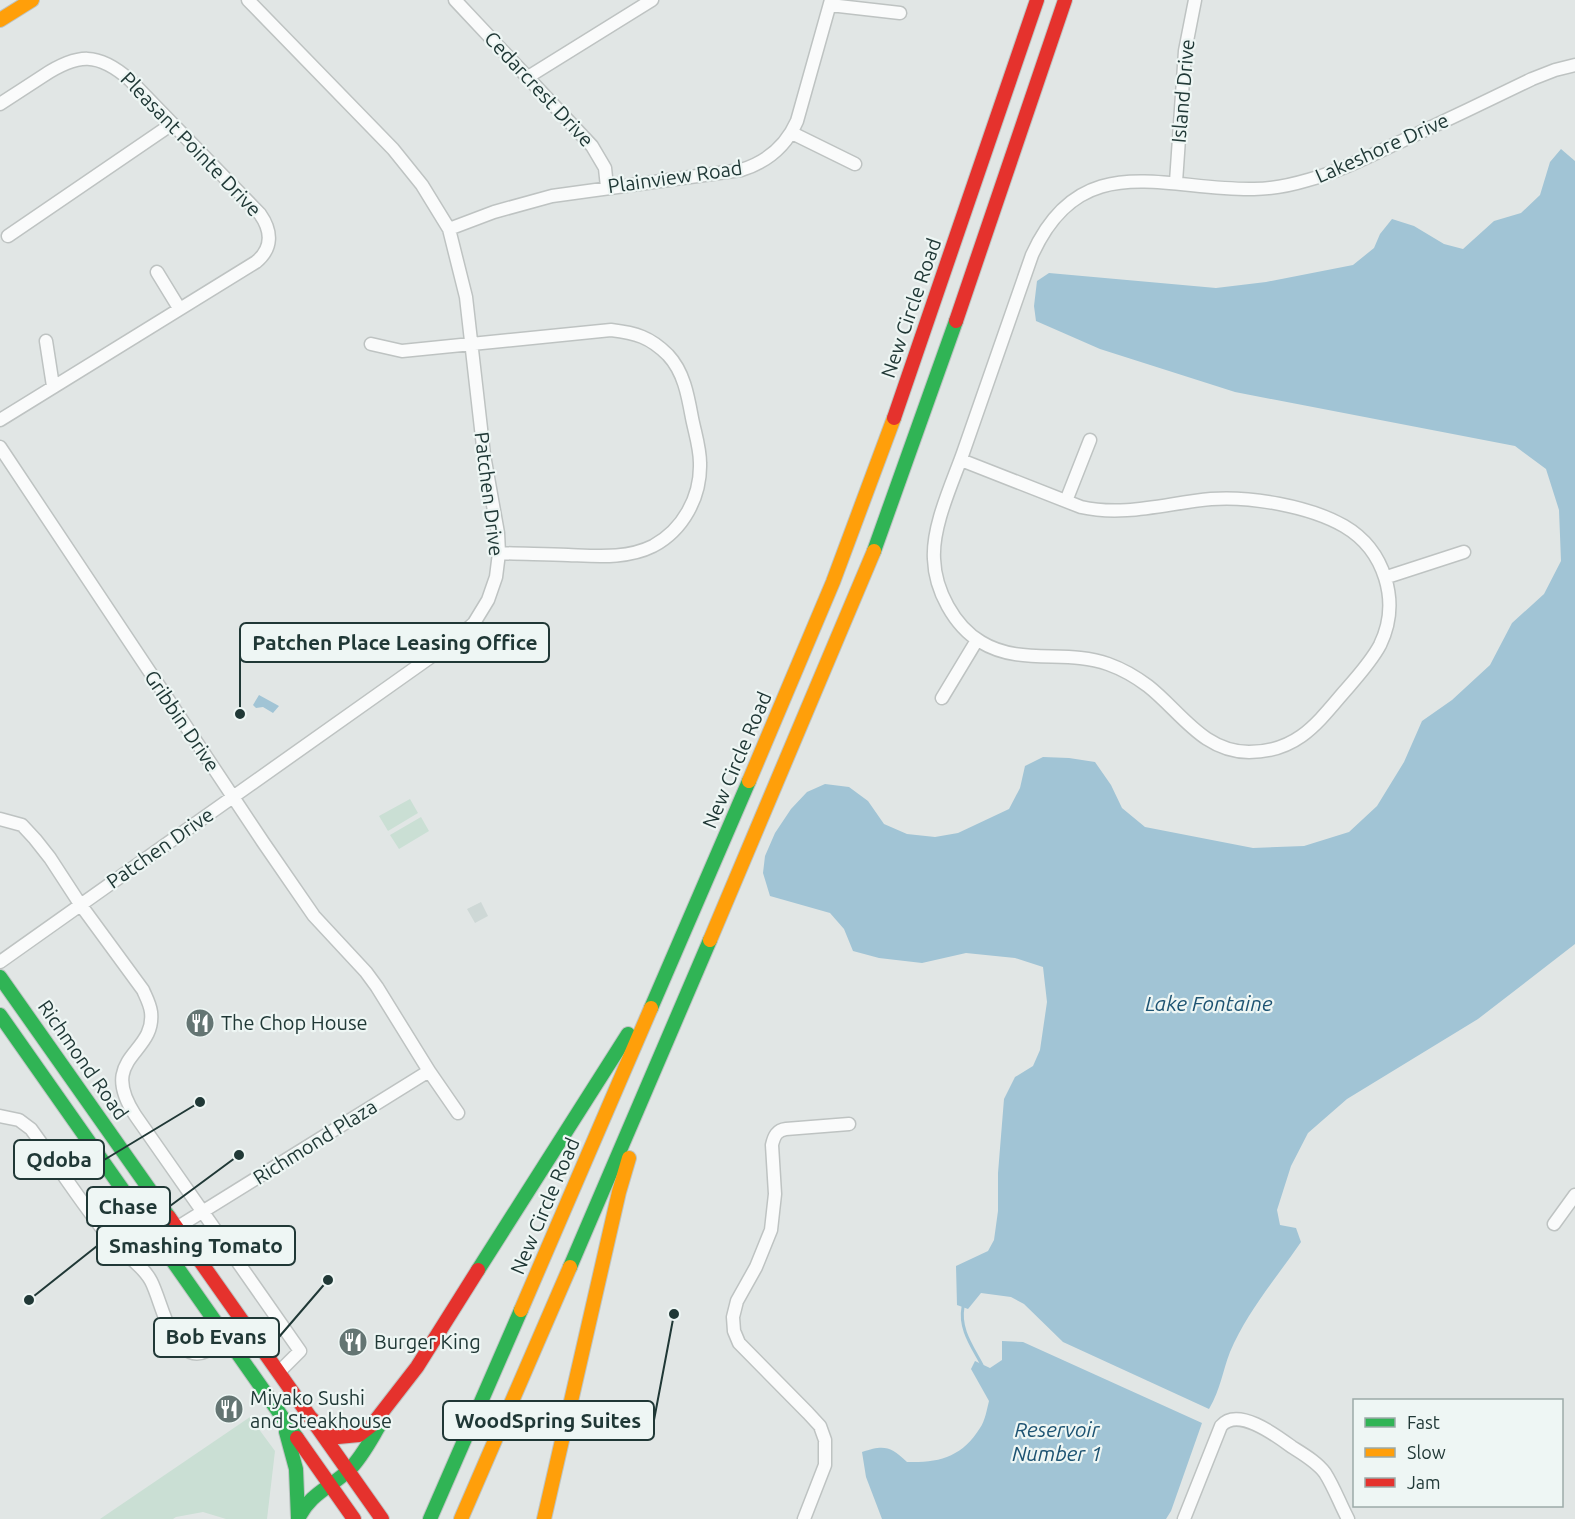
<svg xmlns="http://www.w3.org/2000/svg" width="1575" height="1519" font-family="Ubuntu,sans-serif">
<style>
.built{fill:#ced8d6}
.green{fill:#cadfd4}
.water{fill:#a1c4d5}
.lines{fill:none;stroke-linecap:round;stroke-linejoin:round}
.stream{stroke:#a1c4d5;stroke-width:3}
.street-casing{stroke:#bec3c2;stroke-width:15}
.fast-casing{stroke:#bdc4c3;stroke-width:16}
.slow-casing{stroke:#bdc4c3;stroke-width:16}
.jam-casing{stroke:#bdc4c3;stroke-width:16}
.street{stroke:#fafbfb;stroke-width:12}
.fast{stroke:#30b455;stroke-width:14}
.slow{stroke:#ff9f0a;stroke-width:14}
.jam{stroke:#e5322d;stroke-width:14}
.labels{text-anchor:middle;stroke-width:4.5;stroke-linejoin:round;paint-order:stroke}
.street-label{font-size:20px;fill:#203836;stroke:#eef6f4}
.poi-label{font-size:20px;fill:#203836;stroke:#eef6f4;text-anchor:start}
.water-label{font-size:21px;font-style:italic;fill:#1d5372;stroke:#eef6f4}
.leader{fill:none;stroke:#203836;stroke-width:2}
.callout-dot{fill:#203836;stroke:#eef6f4;stroke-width:2}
.callout{fill:#eef6f4;stroke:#203836;stroke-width:2}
.callout-label{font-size:21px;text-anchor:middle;font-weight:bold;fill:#203836}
</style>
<rect width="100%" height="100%" fill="#e1e6e5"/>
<path class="built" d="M 481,902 L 488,916 L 475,923 L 467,909 Z"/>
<path class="green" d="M 410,799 L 418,813 L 388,831 L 379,816 Z
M 421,817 L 429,831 L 399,849 L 390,835 Z
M 250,1417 L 275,1451 L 267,1519 L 226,1519 L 203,1512 L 176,1517 L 173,1519 L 100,1519 Z"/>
<path class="water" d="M 1561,149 L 1575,161 L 1575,944 L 1478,1019 L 1347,1099 L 1308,1133 L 1291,1166 L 1277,1210 L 1280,1225 L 1296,1228 L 1301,1242 C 1277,1277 1247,1312 1230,1352 C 1222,1373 1221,1388 1209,1409 L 1063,1342 L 1024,1304 L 1011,1297 L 981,1293 L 968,1309 L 957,1305 L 956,1266 L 988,1251 L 994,1240 L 998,1211 L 998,1173 L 1004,1099 L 1015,1077 L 1033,1066 L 1040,1050 L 1047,1002 L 1043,967 L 1015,958 L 966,953 L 922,963 L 879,958 L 853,951 L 844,929 L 830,913 L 770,896 L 763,873 L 765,856 L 775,833 L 791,809 L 807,792 L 825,784 L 849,787 L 868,801 L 884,824 L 907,834 L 935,837 L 958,833 L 1009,809 L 1020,788 L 1025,766 L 1043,757 L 1069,758 L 1095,762 L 1111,785 L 1122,808 L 1145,827 L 1253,848 L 1304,846 L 1349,832 L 1377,806 L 1404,762 L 1422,721 L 1452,700 L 1490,665 L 1512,623 L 1544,594 L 1561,561 L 1559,510 L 1546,469 L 1515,446 L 1235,392 L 1100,349 L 1036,321 L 1034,306 L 1037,281 L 1049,273 L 1216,288 L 1266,282 L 1353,265 L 1374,248 L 1380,234 L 1392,219 L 1414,226 L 1444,244 L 1463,249 L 1494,221 L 1521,213 L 1540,195 L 1550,162 Z
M 259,695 L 279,706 L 273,713 L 263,707 L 256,708 L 253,705 Z
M 1002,1341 L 1023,1342 L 1202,1423 L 1171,1511 L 1166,1519 L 882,1519 L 866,1477 L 862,1452 C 884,1445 890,1446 907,1462 C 939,1463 962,1457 980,1428 C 985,1421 987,1409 989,1401 L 971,1369 L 975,1361 L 990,1368 L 1002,1360 Z"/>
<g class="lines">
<path class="stream" d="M 963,1307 C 959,1329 972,1346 982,1365"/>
<g class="street-casing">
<path id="street" d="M 455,0 L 592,146 L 605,168 L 607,187
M 830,5 L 900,13
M 528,77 L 652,0
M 0,104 C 14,95 29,85 43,76 C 78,53 98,52 130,80 L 260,214 C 272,231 273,248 256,262 L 0,420
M 792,133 L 855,164
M 1176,182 L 1185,51 L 1195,0
M 449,229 L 494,212 L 552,196 L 741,170 C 767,162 786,146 797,121 L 831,0
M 8,236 L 172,124
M 157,272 L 179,308
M 46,341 L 53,386
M 371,344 L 402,351 L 611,330 C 636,333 650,337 668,355 C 684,372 688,396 692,418 C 695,433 700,448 700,463 C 701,497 683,530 653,546 C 627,559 597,556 568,555 C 545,554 522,554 499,553
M 0,447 L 263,842 L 314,916 L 366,972 L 377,987 L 429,1071
M 961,460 L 1081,507 C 1125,517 1167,503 1211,499 C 1250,496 1309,506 1344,526 C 1385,550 1401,602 1380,645 C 1371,662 1357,677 1344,692 C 1316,725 1296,752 1249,752 C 1203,752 1180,711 1148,686 C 1136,677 1122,669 1108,664 C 1067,649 1020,666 981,642 C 954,626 935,590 934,559 C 932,526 952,484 963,453 C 986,387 1009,321 1032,255 C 1081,146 1165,191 1254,189 C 1272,189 1291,185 1308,180 C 1342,171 1373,154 1404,140 C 1447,120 1489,100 1532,79 L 1555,70 L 1575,65
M 1066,501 L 1090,440
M 1387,577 L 1464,552
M 942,698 L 977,640
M 0,819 L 22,825 L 35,839 L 50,858 L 80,904 L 143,990 C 146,997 150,1004 151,1012 C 156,1055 97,1056 135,1115 L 300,1351 L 279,1372
M 0,962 L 456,639 L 474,623 L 488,600 L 496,577 L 499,553 L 498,533 L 484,455 L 466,297 L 449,229 L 422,185 L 393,149 L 248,0
M 0,1116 L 19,1120 L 31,1129 C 58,1166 83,1206 112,1241 C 124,1255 142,1264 151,1281 C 161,1300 168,1344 190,1352 C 204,1358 216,1344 226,1336
M 58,1166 L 92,1146
M 1554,1224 L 1575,1195
M 173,1230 L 429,1071 L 458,1113
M 804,1519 L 825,1465 L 825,1440 L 820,1426 L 808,1413 L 739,1343 L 734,1331 L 733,1317 L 737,1301 L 756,1267 L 771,1230 L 775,1194 L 772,1145 C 774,1136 777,1130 786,1129 L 849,1124
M 1184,1519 L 1221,1426 C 1238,1406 1277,1436 1292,1447 C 1303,1454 1317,1462 1325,1473 C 1334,1487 1340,1504 1348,1519"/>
</g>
<g class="fast-casing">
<path id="fast" d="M 874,551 L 956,321
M 0,977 L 169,1217
M 651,1008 L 749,781
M 0,1015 L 297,1438
M 570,1267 L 710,940
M 478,1270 L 628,1034
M 286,1432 L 296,1469 L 298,1518
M 298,1519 C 310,1493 330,1488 349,1470 C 362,1457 370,1441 379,1426
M 430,1519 L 521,1310"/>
</g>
<g class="slow-casing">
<path id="slow" d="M 0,20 L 32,0
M 749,781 L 833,582 L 894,418
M 710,940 L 874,551
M 521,1310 L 651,1008
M 461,1519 L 570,1267
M 544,1519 L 619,1192 L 629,1158"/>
</g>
<g class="jam-casing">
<path id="jam" d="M 956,321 L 1065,0
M 894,418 L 1037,0
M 169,1217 L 382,1519
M 308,1415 L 326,1433 L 338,1437 L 359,1435 L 372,1425 L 417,1367 L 478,1270
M 297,1438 L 354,1519"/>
</g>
<use href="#street" class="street"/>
<use href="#fast" class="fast"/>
<use href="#slow" class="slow"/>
<use href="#jam" class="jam"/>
</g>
<defs>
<g id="restaurant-disc" transform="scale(1.5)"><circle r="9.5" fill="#647573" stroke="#eef6f4"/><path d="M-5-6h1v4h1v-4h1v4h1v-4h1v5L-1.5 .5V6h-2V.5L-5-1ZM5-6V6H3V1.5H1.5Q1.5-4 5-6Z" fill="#fff"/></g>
</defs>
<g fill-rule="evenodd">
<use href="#restaurant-disc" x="200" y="1023"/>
<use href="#restaurant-disc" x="353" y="1342"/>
<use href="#restaurant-disc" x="229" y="1409"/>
</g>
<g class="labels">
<g class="street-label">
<text transform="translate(539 89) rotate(47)" y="7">Cedarcrest Drive</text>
<text transform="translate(1183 91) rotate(-85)" y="7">Island Drive</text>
<text transform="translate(191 144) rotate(46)" y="7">Pleasant Pointe Drive</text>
<text transform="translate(1382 148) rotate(-24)" y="7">Lakeshore Drive</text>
<text transform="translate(675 177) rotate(-8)" y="7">Plainview Road</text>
<text transform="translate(911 308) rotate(-71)" y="7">New Circle Road</text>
<text transform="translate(489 494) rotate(83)" y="7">Patchen Drive</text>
<text transform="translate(182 721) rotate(56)" y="7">Gribbin Drive</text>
<text transform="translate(737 760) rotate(-67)" y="7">New Circle Road</text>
<text transform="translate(160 848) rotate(-35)" y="7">Patchen Drive</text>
<text transform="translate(83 1060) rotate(55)" y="7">Richmond Road</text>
<text transform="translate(315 1142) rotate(-32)" y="7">Richmond Plaza</text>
<text transform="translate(545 1206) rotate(-67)" y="7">New Circle Road</text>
</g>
<g class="poi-label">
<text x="221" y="1030">The Chop House</text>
<text x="374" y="1349">Burger King</text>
<text x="250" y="1405">Miyako Sushi<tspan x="250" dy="23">and Steakhouse</tspan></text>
</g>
<g class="water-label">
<text x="1209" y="1011">Lake Fontaine</text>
<text x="1057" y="1437">Reservoir<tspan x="1057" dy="24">Number 1</tspan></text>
</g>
</g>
<path class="leader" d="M240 714L240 643M200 1102L104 1160M239 1155L170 1206M29 1300L97 1246M328 1280L279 1337M674 1314L654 1420"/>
<g class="callout-dot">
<circle cx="240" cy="714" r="6"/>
<circle cx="200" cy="1102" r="6"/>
<circle cx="239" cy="1155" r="6"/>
<circle cx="29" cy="1300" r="6"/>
<circle cx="328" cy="1280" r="6"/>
<circle cx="674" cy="1314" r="6"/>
</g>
<g class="callout">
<rect x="240" y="623" width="309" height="39" rx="6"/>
<rect x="14" y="1140" width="90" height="39" rx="6"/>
<rect x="87" y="1187" width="83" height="39" rx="6"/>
<rect x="97" y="1226" width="198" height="39" rx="6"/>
<rect x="154" y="1318" width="125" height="39" rx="6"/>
<rect x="443" y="1401" width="211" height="39" rx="6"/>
</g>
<g class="callout-label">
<text x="395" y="650">Patchen Place Leasing Office</text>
<text x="59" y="1167">Qdoba</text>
<text x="128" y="1214">Chase</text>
<text x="196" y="1253">Smashing Tomato</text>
<text x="216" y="1344">Bob Evans</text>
<text x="548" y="1428">WoodSpring Suites</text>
</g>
<rect x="1353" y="1399" width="210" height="108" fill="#eef6f4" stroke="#9caaa8" stroke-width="1.5"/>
<rect x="1365" y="1418" width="30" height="9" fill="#30b455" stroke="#9caaa8" stroke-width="1.5"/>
<text x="1407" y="1429" font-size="18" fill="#203836">Fast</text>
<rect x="1365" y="1448" width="30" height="9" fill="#ff9f0a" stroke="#9caaa8" stroke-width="1.5"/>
<text x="1407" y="1459" font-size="18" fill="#203836">Slow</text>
<rect x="1365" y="1478" width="30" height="9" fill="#e5322d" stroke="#9caaa8" stroke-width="1.5"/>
<text x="1407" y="1489" font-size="18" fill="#203836">Jam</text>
</svg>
